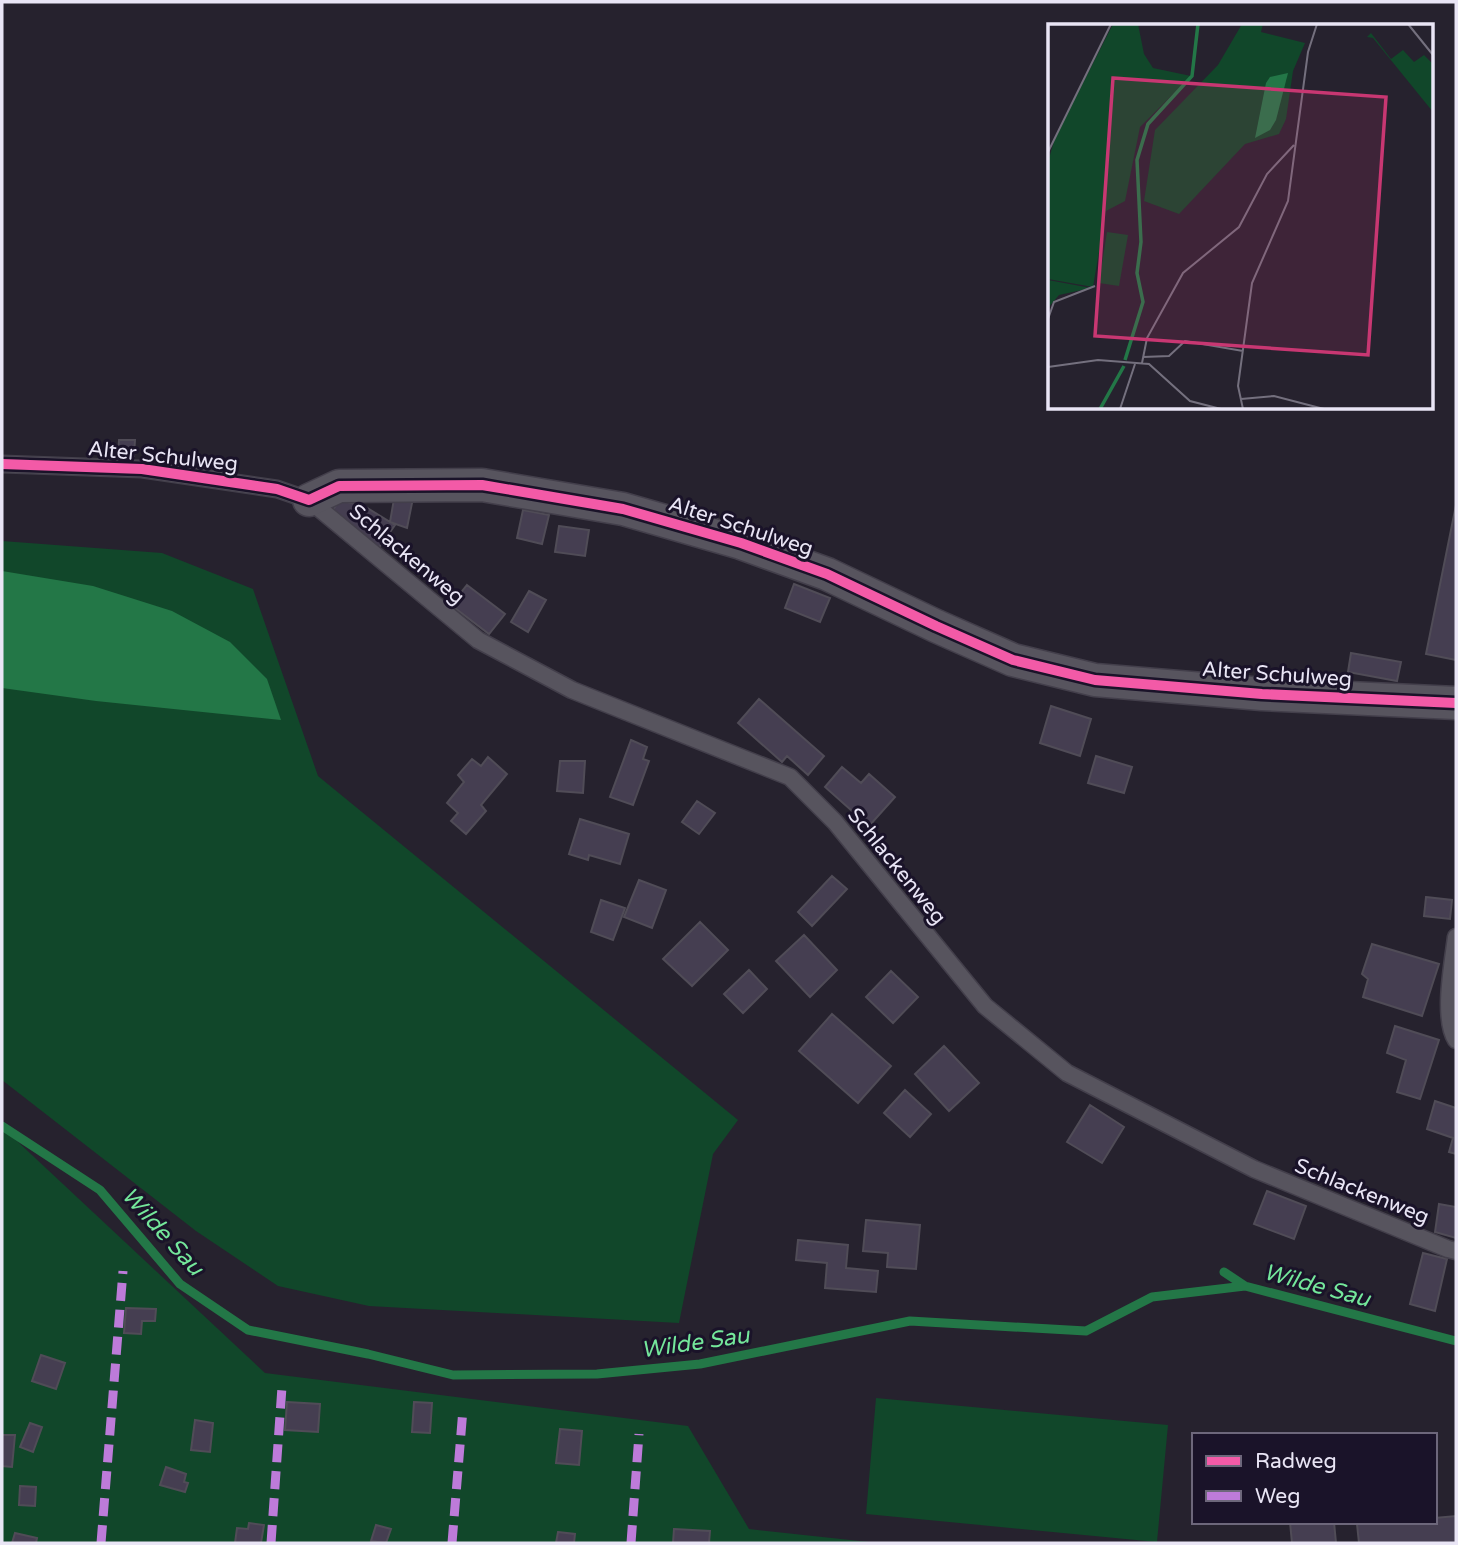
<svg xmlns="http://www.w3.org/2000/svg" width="1458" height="1545" font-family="'Varela Round',sans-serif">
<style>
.green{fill:#11472a}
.water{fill:#237747}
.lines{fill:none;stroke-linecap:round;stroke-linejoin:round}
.stream{stroke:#237747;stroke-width:9}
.building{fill:#453e51;stroke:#504c57;stroke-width:2}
.service-casing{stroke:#433f4b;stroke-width:19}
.minor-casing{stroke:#433f4b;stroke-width:35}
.service{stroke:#57545e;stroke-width:16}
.minor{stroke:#57545e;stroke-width:32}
.quiet{stroke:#bd7bd9;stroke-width:9;stroke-dasharray:18 9;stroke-linecap:butt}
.cycleway-casing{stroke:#1a1329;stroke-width:15}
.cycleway{stroke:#f35aa7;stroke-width:10}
.labels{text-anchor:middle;stroke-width:6;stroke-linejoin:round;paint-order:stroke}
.street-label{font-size:21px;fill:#e9e5f5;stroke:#1a1329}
.water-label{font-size:23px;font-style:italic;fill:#74e79b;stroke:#1a1329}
.inset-river{fill:none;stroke:#237747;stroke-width:3.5}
.inset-road{fill:none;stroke:#74707e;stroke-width:2}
.view{fill:#c83772;fill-opacity:0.15;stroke:#c83772;stroke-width:3.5}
.inset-edge{fill:none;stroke:#e9e5f5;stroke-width:3.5}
</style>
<rect width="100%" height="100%" fill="#26222e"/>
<path class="green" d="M 2,541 L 162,553 L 253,589 L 318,776 L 738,1120 L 713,1154 L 679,1323 L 369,1306 L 278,1286 L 196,1231 L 2,1080 Z
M 2,1127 L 265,1373 L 688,1426 L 749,1529 L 878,1543 L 2,1543 Z
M 876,1398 L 1168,1425 L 1157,1542 L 866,1514 Z"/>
<path class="water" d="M 2,571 L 93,586 L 172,611 L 230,642 L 267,679 L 281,720 L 96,701 L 2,688 Z"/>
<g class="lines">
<path class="stream" d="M 2,1126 L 100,1190 L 180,1284 L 248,1330 L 368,1354 L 453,1375 L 597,1374 L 700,1364 L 910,1321 L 1086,1331 L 1152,1297 L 1245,1286 L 1456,1341
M 1224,1272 L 1245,1286"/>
</g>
<path class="building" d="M 119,440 L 135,440 L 134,456 L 118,456 Z
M 413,498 L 407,528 L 390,522 L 394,499 Z
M 339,500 L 364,506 L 395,525 L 378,549 L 330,515 Z
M 1456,505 L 1456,660 L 1426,654 Z
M 523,510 L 549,515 L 542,544 L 517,538 Z
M 559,526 L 589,530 L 585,556 L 555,552 Z
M 794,584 L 830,598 L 820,622 L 785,608 Z
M 467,585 L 505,614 L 489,634 L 451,605 Z
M 529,591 L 546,600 L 528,632 L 511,622 Z
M 1351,653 L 1401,662 L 1397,681 L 1348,672 Z
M 759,699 L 824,756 L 808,775 L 787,756 L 782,762 L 738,723 Z
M 1051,706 L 1091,719 L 1080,756 L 1040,743 Z
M 631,740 L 647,747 L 643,759 L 649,761 L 633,805 L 610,797 Z
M 1096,756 L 1132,767 L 1124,793 L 1088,783 Z
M 488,757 L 507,774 L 481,805 L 486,811 L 466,834 L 451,821 L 458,813 L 447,803 L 464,782 L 458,775 L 472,759 L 481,766 Z
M 560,761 L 585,761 L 583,793 L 557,791 Z
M 842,767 L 861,783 L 869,774 L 895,797 L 869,826 L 825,787 Z
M 697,801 L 715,813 L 699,834 L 682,822 Z
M 580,819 L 629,834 L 620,864 L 589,855 L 588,860 L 569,854 Z
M 832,876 L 847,889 L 812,926 L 798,912 Z
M 639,880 L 666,890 L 652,928 L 624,917 Z
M 1426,897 L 1452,900 L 1450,919 L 1424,916 Z
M 601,900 L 625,908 L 613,940 L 591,932 Z
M 700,922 L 728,950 L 692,986 L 663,959 Z
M 804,935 L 837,970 L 810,997 L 776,961 Z
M 1372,944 L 1439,964 L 1422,1016 L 1363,997 L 1368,979 L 1362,974 Z
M 749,970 L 767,989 L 743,1013 L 724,994 Z
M 891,971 L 918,997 L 893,1023 L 866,997 Z
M 832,1014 L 891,1066 L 858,1103 L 799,1051 Z
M 1395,1026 L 1439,1040 L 1420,1099 L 1397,1092 L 1406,1060 L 1387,1053 Z
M 944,1046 L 979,1083 L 949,1111 L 915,1074 Z
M 905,1090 L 931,1114 L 910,1137 L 884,1113 Z
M 1435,1101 L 1456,1108 L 1456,1154 L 1449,1152 L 1453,1138 L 1427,1129 Z
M 1090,1105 L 1124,1127 L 1102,1163 L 1067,1142 Z
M 1267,1191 L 1306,1206 L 1294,1239 L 1254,1224 Z
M 1439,1204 L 1456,1207 L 1456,1238 L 1435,1232 Z
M 866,1220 L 920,1225 L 916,1269 L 887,1267 L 888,1253 L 863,1251 Z
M 798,1240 L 848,1245 L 846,1268 L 878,1271 L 876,1292 L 825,1288 L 827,1263 L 796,1260 Z
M 1423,1253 L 1447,1259 L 1435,1311 L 1410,1304 Z
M 126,1308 L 156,1309 L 155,1321 L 142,1321 L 141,1334 L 124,1333 Z
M 41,1355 L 65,1363 L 56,1389 L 32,1381 Z
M 287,1402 L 320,1404 L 318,1432 L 285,1430 Z
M 414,1402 L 432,1403 L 430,1433 L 412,1432 Z
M 195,1420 L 213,1423 L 210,1452 L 191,1450 Z
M 30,1423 L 42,1427 L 33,1452 L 20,1447 Z
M 560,1429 L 582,1431 L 579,1465 L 556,1463 Z
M 2,1435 L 15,1435 L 12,1467 L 2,1466 Z
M 166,1467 L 186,1474 L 184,1482 L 188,1483 L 185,1492 L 160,1485 Z
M 20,1486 L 36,1487 L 35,1506 L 19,1505 Z
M 1456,1516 L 1456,1543 L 1359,1543 L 1357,1524 L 1381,1522 L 1435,1522 L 1435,1518 Z
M 1290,1522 L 1334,1522 L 1336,1543 L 1292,1543 Z
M 249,1523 L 264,1525 L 261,1543 L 235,1543 L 237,1528 L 248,1529 Z
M 376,1525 L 391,1529 L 386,1543 L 371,1541 Z
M 674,1529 L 710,1531 L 709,1543 L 673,1543 Z
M 558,1532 L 575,1534 L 574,1543 L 556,1543 Z
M 15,1533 L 37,1538 L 36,1543 L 12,1543 Z"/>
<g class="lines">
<g class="service-casing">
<path id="service" d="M 2,464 L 142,469 L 277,489 L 309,500 L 478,640 L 572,690 L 790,777 L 835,822 L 985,1006 L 1067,1073 L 1254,1169 L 1448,1249 L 1456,1251
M 1456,937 C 1453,962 1442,1018 1456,1040"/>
</g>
<g class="minor-casing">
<path id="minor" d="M 309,500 L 339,486 L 482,485 L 623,509 L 741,543 L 827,574 L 936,626 L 1013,660 L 1095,680 L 1262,694 L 1456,703"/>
</g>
<use href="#service" class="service"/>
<use href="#minor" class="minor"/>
<path class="quiet" d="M 101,1543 L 123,1271
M 271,1543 L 282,1387
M 452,1543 L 463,1409
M 631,1543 L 639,1434"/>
<g class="cycleway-casing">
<path id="cycleway" d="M 2,464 L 142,469 L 277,489 L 309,500 L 339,486 L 482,485 L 623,509 L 741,543 L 827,574 L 936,626 L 1013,660 L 1095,680 L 1262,694 L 1456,703"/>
</g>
<use href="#cycleway" class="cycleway"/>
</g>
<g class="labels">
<g class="street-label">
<text transform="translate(163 456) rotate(6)" y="7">Alter Schulweg</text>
<text transform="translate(741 526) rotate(18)" y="7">Alter Schulweg</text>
<text transform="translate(407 554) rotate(40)" y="7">Schlackenweg</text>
<text transform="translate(1277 674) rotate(4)" y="7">Alter Schulweg</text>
<text transform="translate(897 866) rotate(51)" y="7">Schlackenweg</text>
<text transform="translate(1362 1191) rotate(22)" y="7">Schlackenweg</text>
</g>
<g class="water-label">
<text transform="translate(163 1231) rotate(48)" y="8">Wilde Sau</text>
<text transform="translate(1317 1285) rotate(15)" y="8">Wilde Sau</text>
<text transform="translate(695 1342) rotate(-8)" y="8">Wilde Sau</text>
</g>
</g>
<g transform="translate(1048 24)">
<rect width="385" height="385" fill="#26222e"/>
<path d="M 65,0 L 90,0 L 96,30 L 105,44 L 143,52 L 92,103 L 77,177 L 58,187 L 45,263 L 0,255 L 0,138 L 7,114 ZM 194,0 L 215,0 L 213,8 L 257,19 L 245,47 L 238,95 L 231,110 L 197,120 L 131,190 L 96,177 L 107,106 L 170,41 ZM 323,9 L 343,35 L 355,26 L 366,38 L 376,31 L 385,40 L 385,88 L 325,14 L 319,13 ZM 59,208 L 80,211 L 71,262 L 51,259 ZM 0,256 L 43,264 L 11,271 L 0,284 Z" fill="#11472a"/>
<path d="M 240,49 L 228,96 L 222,106 L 207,114 L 218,59 L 222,53 Z" fill="#237747"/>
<path class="inset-river" d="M 77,336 L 95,278 L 89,249 L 93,218 L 89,136 L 100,100 L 144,52 L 150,0M 52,385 L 76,342"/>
<path class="inset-road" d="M 360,0 L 385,31M 0,128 L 63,0M 0,295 L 6,278 L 47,262M 95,333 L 121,332 L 137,317 L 195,327M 94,339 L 99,314 L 135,249 L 191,203 L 219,150 L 246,121M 0,343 L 50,336 L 101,340 L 142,377 L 173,385M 193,375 L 226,372 L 276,385M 72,385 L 87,340M 195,385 L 190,362 L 204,259 L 240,177 L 260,28 L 269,0"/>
<path class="view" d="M 65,54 L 338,73 L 320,331 L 47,312 Z"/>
<rect width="385" height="385" class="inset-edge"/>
</g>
<rect width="1458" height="1545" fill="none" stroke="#e9e5f5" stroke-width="7"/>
<rect x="1192" y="1433" width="245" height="91" fill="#1a1329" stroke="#6d677b" stroke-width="2"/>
<rect x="1206" y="1456" width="35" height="10" fill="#f35aa7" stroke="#6d677b" stroke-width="2"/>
<text x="1255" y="1468" font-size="21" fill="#e9e5f5">Radweg</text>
<rect x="1206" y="1491" width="35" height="10" fill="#bd7bd9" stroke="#6d677b" stroke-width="2"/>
<text x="1255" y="1503" font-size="21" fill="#e9e5f5">Weg</text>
</svg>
